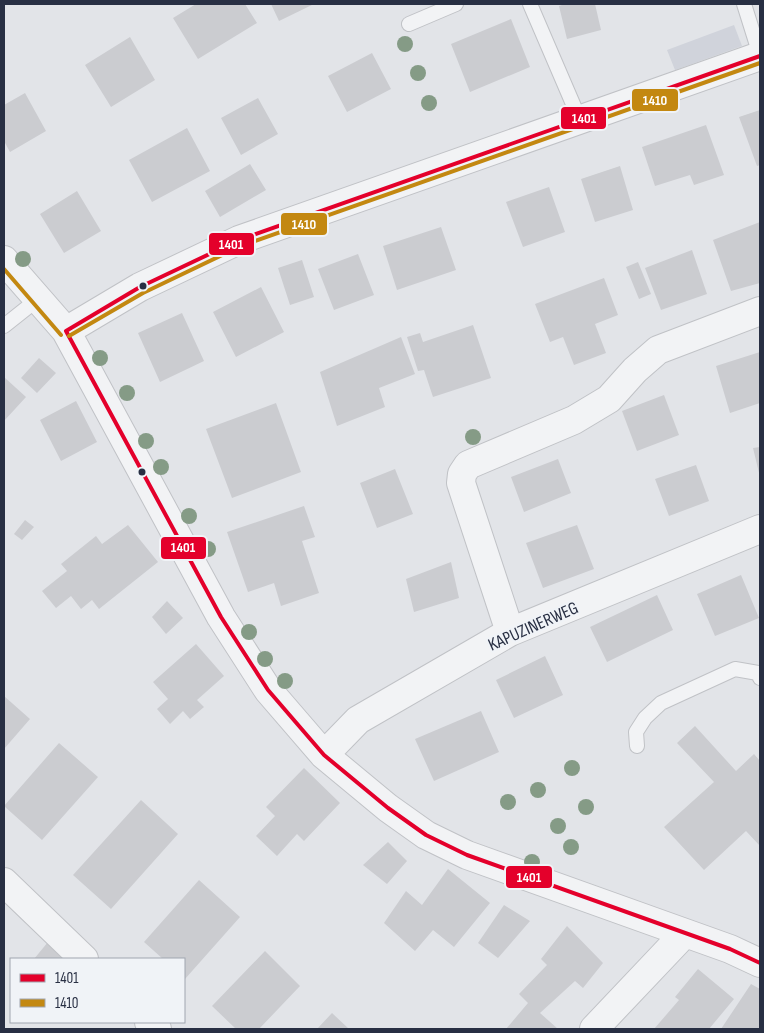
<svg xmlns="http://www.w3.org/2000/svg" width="764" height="1033" font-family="'Sofia Sans Condensed',sans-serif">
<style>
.built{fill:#d0d3db}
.building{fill:#cbccd0}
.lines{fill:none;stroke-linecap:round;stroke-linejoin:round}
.service-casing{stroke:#c0c2c6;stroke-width:16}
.minor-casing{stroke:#c0c2c6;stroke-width:30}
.service{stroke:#f2f3f5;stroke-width:14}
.minor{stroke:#f2f3f5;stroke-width:28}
.bus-1-casing{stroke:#f0f3f7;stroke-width:8}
.bus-2-casing{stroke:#f0f3f7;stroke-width:8}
.bus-1{stroke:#e4002b;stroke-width:4}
.bus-2{stroke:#c38811;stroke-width:4}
.tree{fill:#859b86}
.bus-dot{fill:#282f43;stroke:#f0f3f7;stroke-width:2}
.labels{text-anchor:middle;stroke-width:4.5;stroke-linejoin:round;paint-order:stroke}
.street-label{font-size:18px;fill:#282f43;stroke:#f0f3f7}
.line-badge{stroke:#f0f3f7;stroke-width:2}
.badge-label{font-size:14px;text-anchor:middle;font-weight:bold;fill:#fff}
</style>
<rect width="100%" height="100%" fill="#e2e4e8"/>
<path class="built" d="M 734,25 L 742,46 L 675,70 L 667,50 Z"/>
<path class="building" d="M 196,4 L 245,4 L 257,23 L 198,59 L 173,18 Z
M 271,4 L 314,4 L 279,21 Z
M 565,4 L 595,4 L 601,30 L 567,39 L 559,6 Z
M 511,19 L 530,67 L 470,92 L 451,44 Z
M 130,37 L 155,80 L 111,107 L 85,65 Z
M 372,53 L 391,89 L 347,112 L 328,76 Z
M 25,93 L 46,131 L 10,152 L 4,141 L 4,105 Z
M 258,98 L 278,134 L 241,155 L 221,118 Z
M 760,110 L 760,165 L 757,166 L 739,117 Z
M 706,125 L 724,175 L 694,185 L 690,175 L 655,186 L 642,147 Z
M 187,128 L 210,171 L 152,202 L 129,160 Z
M 250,164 L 266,190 L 220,217 L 205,191 Z
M 620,166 L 633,210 L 595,222 L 581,179 Z
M 549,187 L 565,232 L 523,247 L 506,202 Z
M 77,191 L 101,231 L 64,253 L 40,214 Z
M 760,222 L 760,283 L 731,291 L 713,240 Z
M 441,227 L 456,270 L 397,290 L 383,246 Z
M 692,250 L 707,294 L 661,310 L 645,268 Z
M 358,254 L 374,295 L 334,310 L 318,269 Z
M 302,260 L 314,297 L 290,305 L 278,268 Z
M 638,262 L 651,294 L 639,299 L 626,267 Z
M 604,278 L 618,315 L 595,324 L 606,353 L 574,365 L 563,337 L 550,342 L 535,304 Z
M 261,287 L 284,332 L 236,357 L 213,312 Z
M 182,313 L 204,361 L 160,382 L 138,333 Z
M 473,325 L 491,378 L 433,397 L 424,370 L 418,371 L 407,337 L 420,333 L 423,342 Z
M 401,337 L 415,374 L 379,388 L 385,407 L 337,426 L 320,372 Z
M 760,352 L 760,403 L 730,413 L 716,366 Z
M 39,358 L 56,373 L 37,393 L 21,378 Z
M 4,377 L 26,397 L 4,421 Z
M 664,395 L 679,435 L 637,451 L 622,411 Z
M 76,401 L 97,442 L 61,461 L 40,420 Z
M 276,403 L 301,472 L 232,498 L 206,429 Z
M 760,447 L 760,477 L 753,448 Z
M 558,459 L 571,493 L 524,512 L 511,477 Z
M 696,465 L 709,501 L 669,516 L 655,479 Z
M 395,469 L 413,514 L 377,528 L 360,483 Z
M 304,506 L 315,537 L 302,541 L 319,593 L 281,606 L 274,583 L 248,592 L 227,532 Z
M 25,520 L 34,527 L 22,540 L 14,534 Z
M 128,525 L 158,562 L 99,609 L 92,600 L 81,609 L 71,596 L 56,608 L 42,591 L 67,571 L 61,564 L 96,536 L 102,544 Z
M 577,525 L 594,569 L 543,588 L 526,543 Z
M 451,562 L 459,598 L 414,612 L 406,579 Z
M 741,575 L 759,618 L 715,636 L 697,594 Z
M 657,595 L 673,630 L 607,662 L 590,627 Z
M 167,601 L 183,618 L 166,634 L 152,617 Z
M 196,644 L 224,676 L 197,700 L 204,707 L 190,719 L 183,711 L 170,724 L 157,709 L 168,699 L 153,682 Z
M 545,656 L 563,695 L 514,718 L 496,680 Z
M 4,696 L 30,719 L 4,749 Z
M 481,711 L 499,752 L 434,781 L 415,739 Z
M 695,726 L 736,771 L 754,754 L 760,761 L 760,846 L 746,831 L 704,870 L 664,827 L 714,782 L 677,743 Z
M 59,743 L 98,777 L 42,840 L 4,806 Z
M 304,768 L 340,803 L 304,841 L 297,834 L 277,856 L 256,836 L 275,816 L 266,807 Z
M 141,800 L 178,834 L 111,909 L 73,875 Z
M 388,842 L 407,861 L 387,884 L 363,865 Z
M 448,869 L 490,903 L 454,947 L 433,930 L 415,951 L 384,923 L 406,891 L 422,905 Z
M 199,880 L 240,917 L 185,979 L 184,959 L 163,959 L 144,942 Z
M 504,905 L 530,921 L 498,958 L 478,943 Z
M 567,926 L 603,963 L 583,988 L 575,981 L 540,1013 L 558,1029 L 506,1029 L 528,1003 L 519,994 L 547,965 L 541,959 Z
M 48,942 L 69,959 L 34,959 Z
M 265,951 L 300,986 L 259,1029 L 236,1029 L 212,1006 Z
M 698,969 L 734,999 L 709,1029 L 654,1029 L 679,1000 L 675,997 Z
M 751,984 L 760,989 L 760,1029 L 721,1029 Z
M 332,1013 L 349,1029 L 317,1029 Z"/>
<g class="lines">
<g class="service-casing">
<path id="service" d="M 530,4 L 579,118
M 744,4 L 760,55
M 409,24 L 456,4
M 4,326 L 38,299
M 637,746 L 636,732 L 645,718 L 661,703 L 735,669 L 758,673 L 760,678"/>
</g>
<g class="minor-casing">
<path id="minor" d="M 4,260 L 66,331 L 221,617 L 268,690 L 324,755 L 388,808 L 426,835 L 467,855 L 730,949 L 760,963
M 66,331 L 140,287 L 239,240 L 760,56
M 510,632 L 461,483 L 462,474 L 468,465 L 574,420 L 609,399 L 635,370 L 658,350 L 760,311
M 324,755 L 358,720 L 510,632 L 760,529
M 4,882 L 84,959
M 149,1022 L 157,1029
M 594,1029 L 684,934"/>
</g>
<use href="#service" class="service"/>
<use href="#minor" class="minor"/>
<g class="bus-1-casing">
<path id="bus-1" d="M 66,331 L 221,617 L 268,690 L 324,755 L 388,808 L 426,835 L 467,855 L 730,949 L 760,963
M 66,331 L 140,287 L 239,240 L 760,56"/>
</g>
<g class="bus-2-casing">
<path id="bus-2" d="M 4,269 L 61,335
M 69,336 L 143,293 L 241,246 L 760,63"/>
</g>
<use href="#bus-1" class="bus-1"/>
<use href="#bus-2" class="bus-2"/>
</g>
<g class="tree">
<circle cx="405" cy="44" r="8"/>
<circle cx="418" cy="73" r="8"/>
<circle cx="429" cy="103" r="8"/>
<circle cx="23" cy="259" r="8"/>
<circle cx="100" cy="358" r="8"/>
<circle cx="127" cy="393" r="8"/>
<circle cx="473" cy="437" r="8"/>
<circle cx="146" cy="441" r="8"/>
<circle cx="161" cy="467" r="8"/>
<circle cx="189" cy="516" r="8"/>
<circle cx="208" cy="549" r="8"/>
<circle cx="249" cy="632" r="8"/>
<circle cx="265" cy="659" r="8"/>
<circle cx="285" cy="681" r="8"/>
<circle cx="572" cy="768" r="8"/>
<circle cx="538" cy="790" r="8"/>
<circle cx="508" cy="802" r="8"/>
<circle cx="586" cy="807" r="8"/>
<circle cx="558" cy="826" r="8"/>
<circle cx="571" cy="847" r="8"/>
<circle cx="532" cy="862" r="8"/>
</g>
<g class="bus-dot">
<circle cx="143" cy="286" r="4.5"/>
<circle cx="142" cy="472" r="4.5"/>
</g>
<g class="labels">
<g class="street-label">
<text transform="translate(533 626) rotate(-24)" y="6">KAPUZINERWEG</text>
</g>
</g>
<g class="line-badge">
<rect x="631" y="88" width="48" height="24" rx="5" fill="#c38811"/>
<rect x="560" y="106" width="47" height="24" rx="5" fill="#e4002b"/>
<rect x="280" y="212" width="48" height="24" rx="5" fill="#c38811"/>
<rect x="208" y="232" width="47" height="24" rx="5" fill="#e4002b"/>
<rect x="160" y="536" width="47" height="24" rx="5" fill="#e4002b"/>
<rect x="505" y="865" width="48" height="24" rx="5" fill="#e4002b"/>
</g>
<g class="badge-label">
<text x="655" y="105">1410</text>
<text x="584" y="123">1401</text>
<text x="304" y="229">1410</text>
<text x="231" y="249">1401</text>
<text x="183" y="552">1401</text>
<text x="529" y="882">1401</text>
</g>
<rect width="764" height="1033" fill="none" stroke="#282f43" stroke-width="10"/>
<rect x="10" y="958" width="175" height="65" fill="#f0f3f7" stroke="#a0a5af"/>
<rect x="20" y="974" width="25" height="8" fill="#e4002b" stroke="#a0a5af"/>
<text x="55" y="983" font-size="15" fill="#282f43">1401</text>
<rect x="20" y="999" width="25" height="8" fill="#c38811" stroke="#a0a5af"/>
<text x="55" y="1008" font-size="15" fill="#282f43">1410</text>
</svg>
